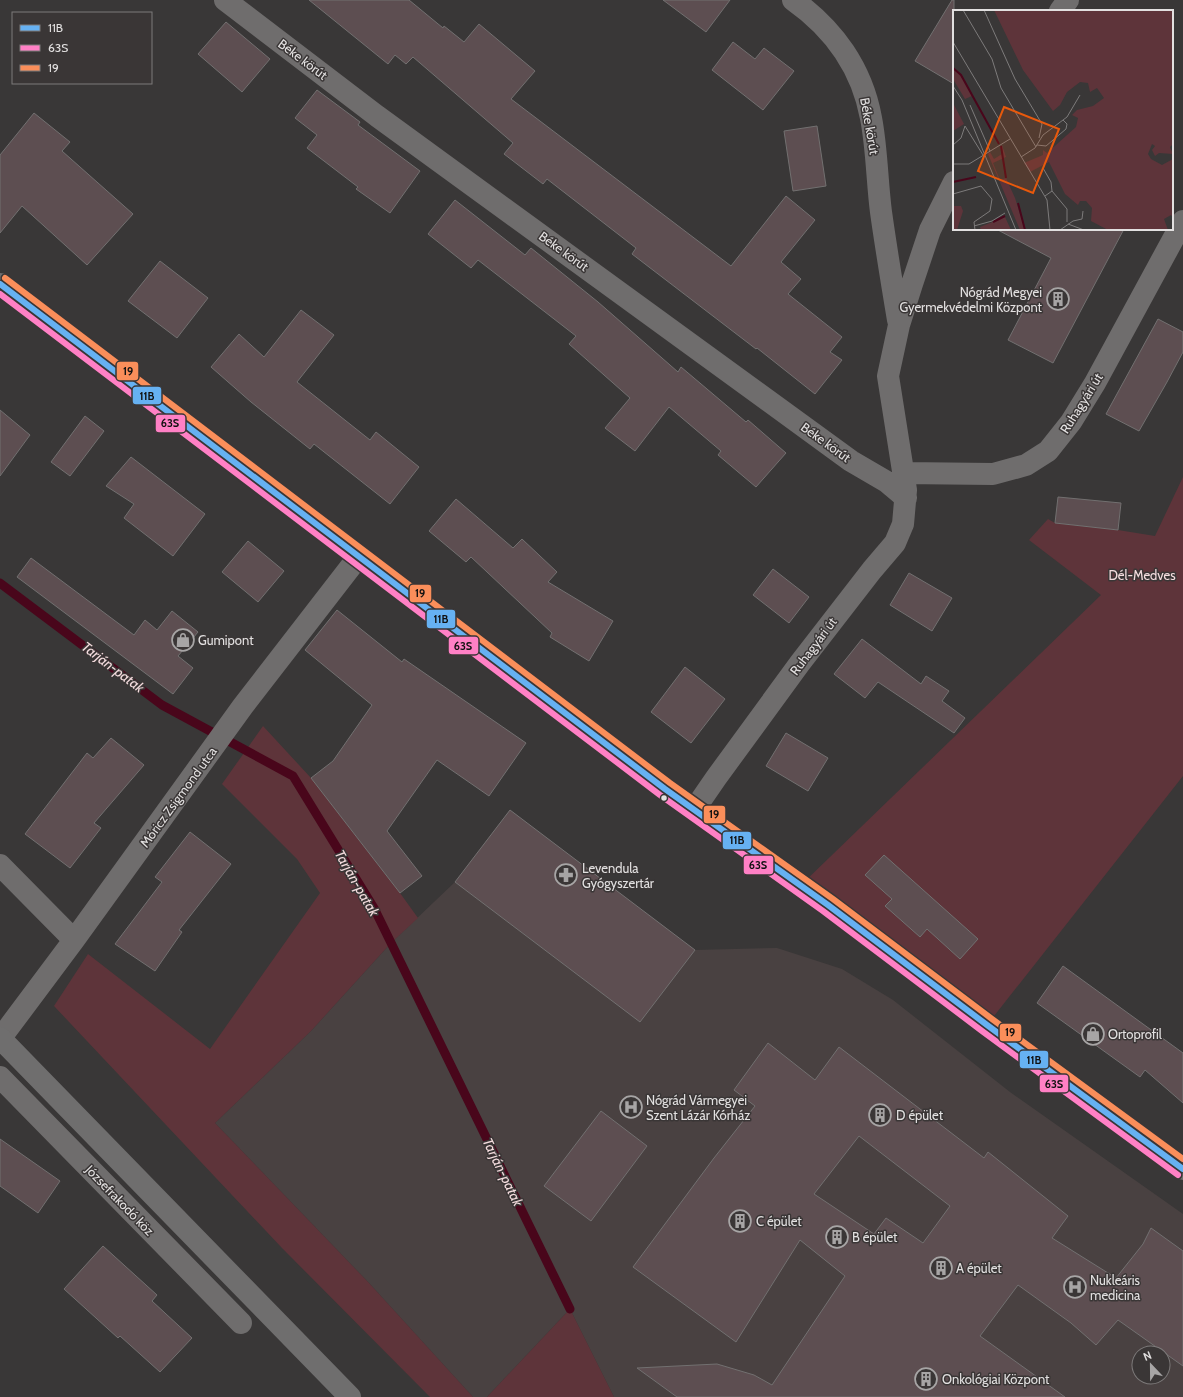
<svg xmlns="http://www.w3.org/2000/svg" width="1183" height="1397" font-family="Cabin,sans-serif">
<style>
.built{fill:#494141;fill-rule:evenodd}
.green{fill:#5e343a}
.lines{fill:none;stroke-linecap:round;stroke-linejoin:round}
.stream{stroke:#49061b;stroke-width:9}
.building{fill:#5d4e51;stroke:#727070;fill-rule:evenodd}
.minor{stroke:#6f6d6d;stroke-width:22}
.major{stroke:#6f6e6e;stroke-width:22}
.bus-1-casing{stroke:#3a3636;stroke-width:9}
.bus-2-casing{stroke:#3a3636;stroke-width:9}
.bus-3-casing{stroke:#3a3636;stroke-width:9}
.bus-1{stroke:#66b1f2;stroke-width:6}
.bus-2{stroke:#ff80c5;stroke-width:6}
.bus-3{stroke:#fa8e5a;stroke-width:6}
.bus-dot{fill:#e2e0e0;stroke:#3a3636;stroke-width:1.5}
.labels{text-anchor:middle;stroke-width:3;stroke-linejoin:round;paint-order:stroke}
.street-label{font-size:13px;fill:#e2e0e0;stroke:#3a3636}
.poi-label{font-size:13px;fill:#e2e0e0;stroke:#3a3636;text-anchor:start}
.park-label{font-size:13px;fill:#f4dcde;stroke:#3a3636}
.water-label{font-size:14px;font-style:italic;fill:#f4dcde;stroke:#3a3636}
.inset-river{fill:none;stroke:#49061b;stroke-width:2}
.inset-road{fill:none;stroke:#7d7b7b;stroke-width:1}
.view{fill:#e8590c;fill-opacity:0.15;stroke:#e8590c;stroke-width:2}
.inset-edge{fill:none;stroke:#e2e0e0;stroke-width:2}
.line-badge{stroke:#3a3636;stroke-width:1.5}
.pale-badge-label{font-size:11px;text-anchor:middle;font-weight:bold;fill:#111}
</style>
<rect width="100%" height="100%" fill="#393737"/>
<path class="built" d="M 510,810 L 695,950 L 777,948 L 842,969 L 893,1000 L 1010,1092 L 1183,1214 L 1183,1397 L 614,1397 L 570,1309 L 487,1397 L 473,1397 L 369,1283 L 215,1123 L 311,1031 L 391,943 L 455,882 ZM 1139,1353 L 1163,1353 L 1163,1377 L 1139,1377 Z"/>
<path class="green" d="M 1183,477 L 1183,776 L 987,1025 L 800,886 L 1101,595 L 1029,540 L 1048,519 L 1055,523 L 1118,530 L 1155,536 Z
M 263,726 L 311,778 L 400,893 L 418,918 L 391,943 L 311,1031 L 215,1123 L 369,1283 L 473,1397 L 430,1397 L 282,1248 L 54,1006 L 88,954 L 210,1049 L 320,893 L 297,859 L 222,784 Z
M 570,1309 L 614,1397 L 487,1397 Z"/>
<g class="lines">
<path class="stream" d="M 0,583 L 162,705 L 293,776 L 374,908 L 570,1309"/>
</g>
<path class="building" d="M 309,0 L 409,0 L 443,28 L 444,26 L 464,42 L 479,24 L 535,71 L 511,99 L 731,266 L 786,196 L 815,220 L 781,262 L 801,279 L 788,294 L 842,337 L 830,352 L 842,360 L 815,394 L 757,348 L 756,349 L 632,254 L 636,248 L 547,179 L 543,184 L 504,154 L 513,143 L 413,57 L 406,64 L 395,55 L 388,64 Z
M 663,0 L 730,0 L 706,32 Z
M 952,0 L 954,0 L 954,84 L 915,61 Z
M 226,22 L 270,59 L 242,92 L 198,54 Z
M 733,42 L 755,59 L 764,48 L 794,71 L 763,110 L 712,70 Z
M 317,90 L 360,122 L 358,125 L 420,171 L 390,213 L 356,189 L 358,187 L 307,148 L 317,135 L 295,118 Z
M 34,113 L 70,142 L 62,151 L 133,214 L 87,265 L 22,206 L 0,233 L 0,155 Z
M 817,126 L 826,186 L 793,191 L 784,131 Z
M 455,200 L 525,255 L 531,248 L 598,302 L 678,372 L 681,367 L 746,422 L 748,420 L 786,453 L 756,487 L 718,455 L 721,451 L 669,407 L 635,451 L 605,428 L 630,398 L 569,344 L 576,336 L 478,260 L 471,268 L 428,234 Z
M 996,229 L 1124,229 L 1053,363 L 1008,340 L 1051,258 Z
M 160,261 L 208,298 L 177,338 L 128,301 Z
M 301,310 L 334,335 L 297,382 L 370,440 L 376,432 L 419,467 L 390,504 L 314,444 L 310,449 L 251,402 L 211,367 L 239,334 L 264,357 Z
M 1158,319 L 1183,332 L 1183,352 L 1167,382 L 1139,431 L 1106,414 Z
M 0,410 L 30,435 L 0,476 Z
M 85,416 L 104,431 L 70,476 L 51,462 Z
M 131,457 L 205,514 L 173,556 L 124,518 L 134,504 L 106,486 Z
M 1058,497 L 1121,503 L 1118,530 L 1055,523 Z
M 456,499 L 513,548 L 522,539 L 557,572 L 548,582 L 613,621 L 589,661 L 550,637 L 552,633 L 471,557 L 466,562 L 429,531 Z
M 248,541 L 284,571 L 258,602 L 222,572 Z
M 31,558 L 134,635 L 145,620 L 157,630 L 172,611 L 198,632 L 178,656 L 193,668 L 173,694 L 17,577 Z
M 773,569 L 809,597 L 789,623 L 753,595 Z
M 909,573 L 952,598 L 932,631 L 890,605 Z
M 337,610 L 402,662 L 404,659 L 526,743 L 489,796 L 437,760 L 387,831 L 422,876 L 400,893 L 311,778 L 333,761 L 372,705 L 305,650 Z
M 862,639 L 921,684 L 926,676 L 949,691 L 942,701 L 965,718 L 954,733 L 878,682 L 865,698 L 834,674 Z
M 685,667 L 725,699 L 691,743 L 651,712 Z
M 786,733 L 828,758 L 808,791 L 766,766 Z
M 111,738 L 144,765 L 94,823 L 101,828 L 70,868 L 25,834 L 87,753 L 93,758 Z
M 510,810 L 695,950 L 640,1022 L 455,882 Z
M 190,832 L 231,864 L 179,930 L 182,932 L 155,971 L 115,944 L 162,882 L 155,877 Z
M 884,855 L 978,939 L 960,959 L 927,929 L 920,937 L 885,906 L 892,899 L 865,875 Z
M 1063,966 L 1183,1053 L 1183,1103 L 1145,1070 L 1140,1077 L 1037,1003 Z
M 768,1043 L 815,1080 L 839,1047 L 984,1158 L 988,1152 L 1068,1216 L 1052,1238 L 1116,1278 L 1143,1244 L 1151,1228 L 1183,1251 L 1183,1366 L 1118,1320 L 1096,1345 L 1071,1323 L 1018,1285 L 980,1336 L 1065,1397 L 677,1397 L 637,1368 L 717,1364 L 754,1375 L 772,1385 L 845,1276 L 800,1240 L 736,1342 L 633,1267 L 714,1158 L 755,1106 L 734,1090 ZM 859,1136 L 950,1206 L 923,1243 L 886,1218 L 874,1234 L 814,1194 Z
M 601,1111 L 647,1146 L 591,1221 L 544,1186 Z
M 0,1139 L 60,1181 L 38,1213 L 0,1186 Z
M 103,1246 L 157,1295 L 152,1301 L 192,1338 L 160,1372 L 120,1336 L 118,1338 L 64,1289 Z"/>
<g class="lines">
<path class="minor" d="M 225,0 L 377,116 L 851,461 L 887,482 L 906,498
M 793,0 C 834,29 862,69 871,118 C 877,149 877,181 881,212 C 886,248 892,284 898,320
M 1060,11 L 1068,0
M 903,473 L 993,474 L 1026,465 L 1048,451 L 1071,422 L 1095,383 L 1183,221
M 694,810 L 716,778 L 800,663 L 872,570 L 895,543 L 903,524 L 906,490 L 888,376 L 899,325 L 912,284 L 930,230 L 954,182
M 0,865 L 74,940
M 0,1039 L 74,940 L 243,706 L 359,556
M 0,1077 L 241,1323"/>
<path class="major" d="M 0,284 L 665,789 L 828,905 L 987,1025 L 1183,1169
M 0,1038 L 350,1397"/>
<g class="bus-1-casing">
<path id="bus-1" d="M 0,284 L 665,789 L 828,905 L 987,1025 L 1183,1169"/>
</g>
<g class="bus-2-casing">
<path id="bus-2" d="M 0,294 L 660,795 L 823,911 L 982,1031 L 1178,1175"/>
</g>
<g class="bus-3-casing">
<path id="bus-3" d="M 5,278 L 670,783 L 833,899 L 992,1019 L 1183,1159"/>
</g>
<use href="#bus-1" class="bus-1"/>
<use href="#bus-2" class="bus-2"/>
<use href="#bus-3" class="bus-3"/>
</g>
<defs>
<g id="building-ring" transform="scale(1.15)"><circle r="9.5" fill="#3a3636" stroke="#a7a5a5" stroke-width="1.5"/><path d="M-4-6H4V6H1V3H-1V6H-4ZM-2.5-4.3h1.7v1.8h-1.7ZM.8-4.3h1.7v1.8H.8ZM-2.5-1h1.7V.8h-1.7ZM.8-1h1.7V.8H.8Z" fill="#a7a5a5"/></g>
<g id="shop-ring" transform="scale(1.15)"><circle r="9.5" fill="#3a3636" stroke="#a7a5a5" stroke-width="1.5"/><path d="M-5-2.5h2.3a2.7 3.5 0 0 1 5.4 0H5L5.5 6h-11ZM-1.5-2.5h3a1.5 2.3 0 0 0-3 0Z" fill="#a7a5a5"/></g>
<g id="pharmacy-ring" transform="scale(1.15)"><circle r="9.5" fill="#3a3636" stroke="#a7a5a5" stroke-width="1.5"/><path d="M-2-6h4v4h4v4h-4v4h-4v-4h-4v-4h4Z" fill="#a7a5a5"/></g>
<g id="hospital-ring" transform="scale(1.15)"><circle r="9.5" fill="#3a3636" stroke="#a7a5a5" stroke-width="1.5"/><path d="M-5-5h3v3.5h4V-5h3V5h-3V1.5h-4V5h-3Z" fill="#a7a5a5"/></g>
</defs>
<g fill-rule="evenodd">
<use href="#building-ring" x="1058" y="299"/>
<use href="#shop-ring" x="183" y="640"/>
<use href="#pharmacy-ring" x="566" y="875"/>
<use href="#shop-ring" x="1093" y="1034"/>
<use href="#hospital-ring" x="631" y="1107"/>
<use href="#building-ring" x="880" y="1115"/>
<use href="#building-ring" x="740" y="1221"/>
<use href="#building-ring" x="837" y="1237"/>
<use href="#building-ring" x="941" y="1268"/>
<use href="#hospital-ring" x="1075" y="1287"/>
<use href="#building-ring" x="926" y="1379"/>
</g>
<circle class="bus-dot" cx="664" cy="798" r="3.5"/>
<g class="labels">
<g class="street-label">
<text transform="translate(303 59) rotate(37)" y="5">Béke körút</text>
<text transform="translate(870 126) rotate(80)" y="5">Béke körút</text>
<text transform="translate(564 251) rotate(36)" y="5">Béke körút</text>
<text transform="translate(1081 403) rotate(-58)" y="5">Ruhagyári út</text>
<text transform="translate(826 442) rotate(36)" y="5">Béke körút</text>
<text transform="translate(813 646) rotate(-53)" y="5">Ruhagyári út</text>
<text transform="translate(178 797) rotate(-54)" y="5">Móricz Zsigmond utca</text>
<text transform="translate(120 1200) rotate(46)" y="5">Józsefrakodó köz</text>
</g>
<g class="poi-label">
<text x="1042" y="297" text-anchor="end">Nógrád Megyei<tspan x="1042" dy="15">Gyermekvédelmi Központ</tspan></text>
<text x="198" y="645">Gumipont</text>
<text x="582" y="873">Levendula<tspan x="582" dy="15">Gyógyszertár</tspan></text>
<text x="1108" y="1039">Ortoprofil</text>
<text x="646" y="1105">Nógrád Vármegyei<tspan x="646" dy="15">Szent Lázár Kórház</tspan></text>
<text x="896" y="1120">D épület</text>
<text x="756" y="1226">C épület</text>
<text x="852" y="1242">B épület</text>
<text x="956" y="1273">A épület</text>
<text x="1090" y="1285">Nukleáris<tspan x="1090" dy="15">medicina</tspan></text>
<text x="942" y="1384">Onkológiai Központ</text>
</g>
<g class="park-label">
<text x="1142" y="580">Dél-Medves</text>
</g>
<g class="water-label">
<text transform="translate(113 667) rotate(37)" y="5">Tarján-patak</text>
<text transform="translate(357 883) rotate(60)" y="5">Tarján-patak</text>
<text transform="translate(503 1172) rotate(64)" y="5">Tarján-patak</text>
</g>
</g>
<g transform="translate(953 10)">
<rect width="220" height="220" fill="#393737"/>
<path d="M 41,0 L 220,0 L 220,134 L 217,137 L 220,144 L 206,143 L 202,146 L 199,140 L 202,136 L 199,134 L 195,144 L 198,149 L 209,155 L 220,149 L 220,208 L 218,205 L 211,209 L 215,220 L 155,220 L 138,211 L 139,198 L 133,191 L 127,191 L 125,195 L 112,184 L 96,152 L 77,162 L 71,153 L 90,145 L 90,140 L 94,143 L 123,117 L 125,108 L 119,105 L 124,100 L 140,96 L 151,88 L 144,78 L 137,82 L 135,73 L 127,72 L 114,82 L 107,95 L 100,101 L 70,60 ZM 0,57 L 9,65 L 19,86 L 12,89 L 0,69 ZM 0,93 L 11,114 L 0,121 ZM 49,135 L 53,147 L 40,153 L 47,170 L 53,168 L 62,188 L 72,220 L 67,220 L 35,144 L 37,142 L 41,149 L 49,144 L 47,137 ZM 0,196 L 8,196 L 10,201 L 4,220 L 0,220 ZM 52,207 L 58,220 L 28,220 L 27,217 Z" fill="#5e343a"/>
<path class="inset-river" d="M 0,58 L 8,65 L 46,134M 48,136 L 53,168M 0,172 L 23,167M 65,193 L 72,220M 40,212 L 52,206"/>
<path class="inset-road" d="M 10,0 L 39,49 L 48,78 L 83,137M 31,0 L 62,69 L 89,114 L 86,128M 0,32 L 94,190 L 97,220M 0,76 L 9,90 L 63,220M 17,95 L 37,141M 0,135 L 8,128 L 12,116 L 30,145M 84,135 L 93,136 L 113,119 L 114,114 L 110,110M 68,147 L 82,138 L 90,125 L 114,107 L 127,85M 0,154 L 16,154 L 57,129M 90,158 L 98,172 L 99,181M 0,184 L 28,176 L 39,189 L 37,201 L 21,212 L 22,220M 92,186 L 99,181 L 114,199 L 114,212M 115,214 L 131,220M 21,216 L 39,211 L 52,203M 107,220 L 120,211 L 129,209 L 130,201"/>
<path class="view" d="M 51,97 L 106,119 L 80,183 L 25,161 Z"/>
<rect width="220" height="220" class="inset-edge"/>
</g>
<g class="line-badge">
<rect x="116" y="361" width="23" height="20" rx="4" fill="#fa8e5a"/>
<rect x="132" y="386" width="30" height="19" rx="4" fill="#66b1f2"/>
<rect x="155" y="414" width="31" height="19" rx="4" fill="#ff80c5"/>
<rect x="409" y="584" width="23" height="19" rx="4" fill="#fa8e5a"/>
<rect x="426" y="609" width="30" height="20" rx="4" fill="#66b1f2"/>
<rect x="448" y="636" width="31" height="19" rx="4" fill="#ff80c5"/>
<rect x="703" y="805" width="23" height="19" rx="4" fill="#fa8e5a"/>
<rect x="722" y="831" width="30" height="19" rx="4" fill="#66b1f2"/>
<rect x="743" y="855" width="31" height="20" rx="4" fill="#ff80c5"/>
<rect x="999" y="1023" width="23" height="19" rx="4" fill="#fa8e5a"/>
<rect x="1019" y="1050" width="30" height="19" rx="4" fill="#66b1f2"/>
<rect x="1039" y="1074" width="30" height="19" rx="4" fill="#ff80c5"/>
</g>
<g class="pale-badge-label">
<text x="128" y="375">19</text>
<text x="147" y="400">11B</text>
<text x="170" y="427">63S</text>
<text x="420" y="597">19</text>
<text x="441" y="623">11B</text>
<text x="463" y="650">63S</text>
<text x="714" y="818">19</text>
<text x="737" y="844">11B</text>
<text x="758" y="869">63S</text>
<text x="1010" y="1036">19</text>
<text x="1034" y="1064">11B</text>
<text x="1054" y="1088">63S</text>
</g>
<rect x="12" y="12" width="140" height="72" fill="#3a3636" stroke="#7d7a7a"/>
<rect x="20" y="25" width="20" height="6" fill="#66b1f2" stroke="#7d7a7a"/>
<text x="48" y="32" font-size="12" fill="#e2e0e0">11B</text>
<rect x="20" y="45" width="20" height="6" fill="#ff80c5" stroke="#7d7a7a"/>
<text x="48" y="52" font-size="12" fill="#e2e0e0">63S</text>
<rect x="20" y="65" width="20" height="6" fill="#fa8e5a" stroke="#7d7a7a"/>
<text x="48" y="72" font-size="12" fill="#e2e0e0">19</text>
<g transform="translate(1151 1365) rotate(338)"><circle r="19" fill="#3a3636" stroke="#7d7a7a"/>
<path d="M0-3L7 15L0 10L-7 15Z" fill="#a7a5a5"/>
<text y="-6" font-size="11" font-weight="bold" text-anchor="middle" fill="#e2e0e0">N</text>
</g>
</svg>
